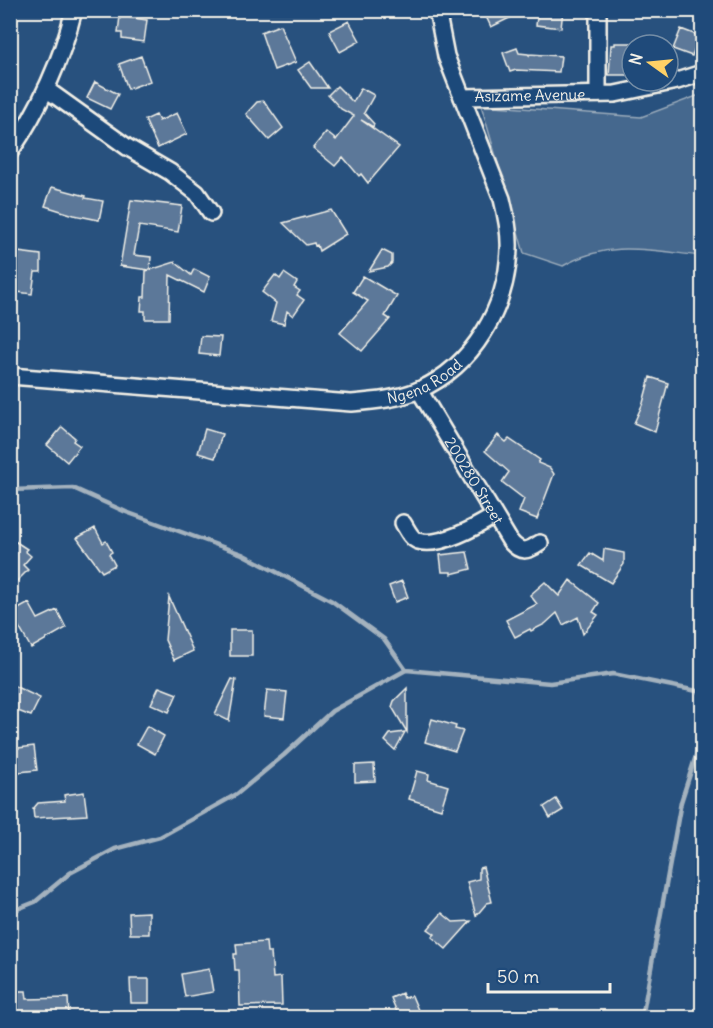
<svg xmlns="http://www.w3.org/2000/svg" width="713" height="1028" font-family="Delius,sans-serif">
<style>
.green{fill:#45688e;stroke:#9cacbb;stroke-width:1.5}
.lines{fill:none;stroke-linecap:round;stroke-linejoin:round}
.stream{stroke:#a4b2be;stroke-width:4.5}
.building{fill:#5b7899;stroke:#f4f1e8;stroke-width:1.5}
.minor-casing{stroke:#f4f1e8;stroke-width:20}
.minor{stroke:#1f4a7a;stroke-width:15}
.labels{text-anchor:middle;stroke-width:5;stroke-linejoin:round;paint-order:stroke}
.street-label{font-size:15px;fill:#f4f1e8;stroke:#1f4a7a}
</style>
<rect width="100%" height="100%" fill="#28517e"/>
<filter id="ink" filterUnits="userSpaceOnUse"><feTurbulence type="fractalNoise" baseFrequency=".0167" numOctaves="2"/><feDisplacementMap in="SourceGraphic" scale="12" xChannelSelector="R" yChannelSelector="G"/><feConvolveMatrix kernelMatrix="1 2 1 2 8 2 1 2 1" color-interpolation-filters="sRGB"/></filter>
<g filter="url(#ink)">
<path class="green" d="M 702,94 L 702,256 C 652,251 609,239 563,266 L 524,253 L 481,105 L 641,117 Z"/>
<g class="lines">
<path class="stream" d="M 10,490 L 73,488 L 126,512 L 242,554 L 332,601 L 384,639 L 406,670
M 10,912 L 35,902 L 70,873 L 115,849 L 160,837 L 237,794 L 284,755 L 332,711 L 406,670 L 550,683 L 613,674 L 702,692
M 642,1018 L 681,802 L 702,737"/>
</g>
<path class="building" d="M 483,10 L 526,10 L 491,27 Z
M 538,10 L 563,10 L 561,28 L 536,25 Z
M 120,16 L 147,20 L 144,42 L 122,39 L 122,33 L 118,33 Z
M 349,21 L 360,41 L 340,52 L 329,31 Z
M 280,25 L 296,62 L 274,70 L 261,32 Z
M 681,29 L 699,36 L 692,56 L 673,49 Z
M 615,43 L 632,43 L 632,75 L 609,75 L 611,45 L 615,45 Z
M 517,48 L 519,53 L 528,54 L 529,55 L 529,54 L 561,56 L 559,72 L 516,70 L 510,72 L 503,53 Z
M 141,56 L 150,81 L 128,89 L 119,64 Z
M 310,62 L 328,88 L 311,88 L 298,70 Z
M 95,82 L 118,94 L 110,109 L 87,98 Z
M 337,86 L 353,102 L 361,88 L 374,95 L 364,113 L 374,124 L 373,127 L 361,120 L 399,147 L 368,183 L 361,174 L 359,176 L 343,157 L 335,166 L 313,148 L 326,132 L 336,140 L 354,116 L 341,109 L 328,95 Z
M 264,101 L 283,128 L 269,140 L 246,114 L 257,102 Z
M 177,113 L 187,134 L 158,148 L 145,120 L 156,115 L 159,121 Z
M 52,187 L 86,196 L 85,198 L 103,201 L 99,220 L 74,215 L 45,206 Z
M 131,200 L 182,206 L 178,232 L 139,226 L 134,255 L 151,257 L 150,270 L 175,262 L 191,275 L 194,269 L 210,277 L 204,292 L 170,275 L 169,319 L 145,319 L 145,311 L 141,311 L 142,297 L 145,297 L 146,271 L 149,270 L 120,266 Z
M 331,210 L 346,234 L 319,251 L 317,245 L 315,246 L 314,243 L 306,245 L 283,223 Z
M 382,250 L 392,255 L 392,263 L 388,267 L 369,271 Z
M 10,251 L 41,255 L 41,272 L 35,272 L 32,294 L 10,291 Z
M 284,273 L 297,282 L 294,287 L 300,291 L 297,295 L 304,300 L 293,316 L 287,311 L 284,324 L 271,321 L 276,303 L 262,292 L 275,275 L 280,279 Z
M 363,276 L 397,296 L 385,316 L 390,319 L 362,351 L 340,333 L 368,301 L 353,292 Z
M 201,336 L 221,337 L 219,356 L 199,354 Z
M 650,377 L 668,383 L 655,432 L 634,423 L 643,403 Z
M 62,427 L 75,438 L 73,441 L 80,446 L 67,462 L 47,445 Z
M 205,429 L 222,434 L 215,458 L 198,453 Z
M 498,435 L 506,442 L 509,439 L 540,460 L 538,463 L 550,468 L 554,474 L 537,519 L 519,512 L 524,499 L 502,482 L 509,472 L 485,451 Z
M 95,528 L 103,543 L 106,541 L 112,552 L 109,554 L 115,565 L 102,572 L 77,538 Z
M 10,538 L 27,549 L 25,551 L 31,556 L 23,565 L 28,570 L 10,588 Z
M 604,549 L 624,553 L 624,564 L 611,583 L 581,565 L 590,553 L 603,561 Z
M 467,552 L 471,569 L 451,574 L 451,572 L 442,572 L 440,555 Z
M 570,580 L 599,603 L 593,612 L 598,615 L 583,634 L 578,617 L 563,625 L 557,613 L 545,624 L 531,631 L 530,629 L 515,637 L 506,620 L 537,604 L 530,595 L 545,582 L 559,596 Z
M 402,581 L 408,597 L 395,602 L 389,586 Z
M 169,597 L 193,651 L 174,660 L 165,640 Z
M 29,603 L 38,619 L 57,610 L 66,628 L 31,648 L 11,613 Z
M 230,630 L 252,630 L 252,656 L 230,656 Z
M 232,679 L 236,680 L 229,721 L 215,714 Z
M 10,684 L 40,698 L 31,716 L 10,708 Z
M 159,687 L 177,694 L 169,712 L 151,704 Z
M 407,688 L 407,732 L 392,707 L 394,701 Z
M 267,690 L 287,692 L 284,718 L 264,716 Z
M 432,719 L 456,726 L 455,729 L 463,731 L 455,751 L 425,742 Z
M 147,726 L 164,736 L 155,754 L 137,744 Z
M 405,732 L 395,750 L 385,741 L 390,734 Z
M 34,746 L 37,770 L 10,773 L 10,749 Z
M 374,764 L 375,781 L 355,782 L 355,765 Z
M 417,771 L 429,774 L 428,780 L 448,786 L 441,809 L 409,799 Z
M 84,792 L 87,815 L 34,818 L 33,809 L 38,803 L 65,801 L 64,795 Z
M 556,799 L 563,810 L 550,818 L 544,807 Z
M 483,867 L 492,902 L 487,903 L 476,916 L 467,882 L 479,879 L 479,868 Z
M 149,912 L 149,934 L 130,934 L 129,913 Z
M 442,913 L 453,922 L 471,921 L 446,949 L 432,937 L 435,934 L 428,929 Z
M 266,942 L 267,952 L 271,952 L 273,978 L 281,977 L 282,1005 L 240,1006 L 239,970 L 235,970 L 234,954 L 237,954 L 236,944 Z
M 209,969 L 213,992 L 185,997 L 181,974 Z
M 130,979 L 149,979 L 149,1003 L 131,1003 Z
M 14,991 L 26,991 L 27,999 L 68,998 L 69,1017 L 14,1017 Z
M 402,993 L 404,998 L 412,996 L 421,1017 L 399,1017 L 391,998 Z"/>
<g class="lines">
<g class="minor-casing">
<g id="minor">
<path d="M 46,89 L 127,147 L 170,172 L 197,193 L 211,213"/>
<path d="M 598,94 L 598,10"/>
<path id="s1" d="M 462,97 L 615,94 L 677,81 L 702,73"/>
<path d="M 10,152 C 40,108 61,62 74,10"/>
<path id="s2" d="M 10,376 L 351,403 C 374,401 398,399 419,390 C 473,366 507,308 509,249 C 510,232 506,215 502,199 L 446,56 L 437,10"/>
<path id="s3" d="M 419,390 L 510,541 C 520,553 527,552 540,543"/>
<path d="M 403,523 C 407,529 411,539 418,541 C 439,548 478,526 494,516"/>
</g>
</g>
<use href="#minor" class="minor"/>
</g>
</g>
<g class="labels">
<g class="street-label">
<text dy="5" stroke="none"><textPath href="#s1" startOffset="68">Asizame Avenue</textPath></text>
<text dy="5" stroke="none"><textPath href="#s2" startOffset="420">Ngena Road</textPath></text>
<text dy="5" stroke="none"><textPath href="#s3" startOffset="106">200280 Street</textPath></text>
</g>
</g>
<rect width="713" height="1028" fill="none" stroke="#1f4a7a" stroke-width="36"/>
<rect x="18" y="18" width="677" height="992" fill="none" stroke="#f4f1e8" stroke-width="2" filter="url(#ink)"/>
<g transform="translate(650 63) rotate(285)"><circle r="28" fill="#1f4a7a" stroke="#748da6" stroke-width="1.5"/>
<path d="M0-4.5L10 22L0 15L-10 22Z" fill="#ffd166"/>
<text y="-9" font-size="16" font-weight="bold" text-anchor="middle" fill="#f4f1e8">N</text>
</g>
<path d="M488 983v9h122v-9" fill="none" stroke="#f4f1e8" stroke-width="3"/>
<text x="497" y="983" font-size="18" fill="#f4f1e8" stroke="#1f4a7a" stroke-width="4.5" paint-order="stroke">50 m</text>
</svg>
